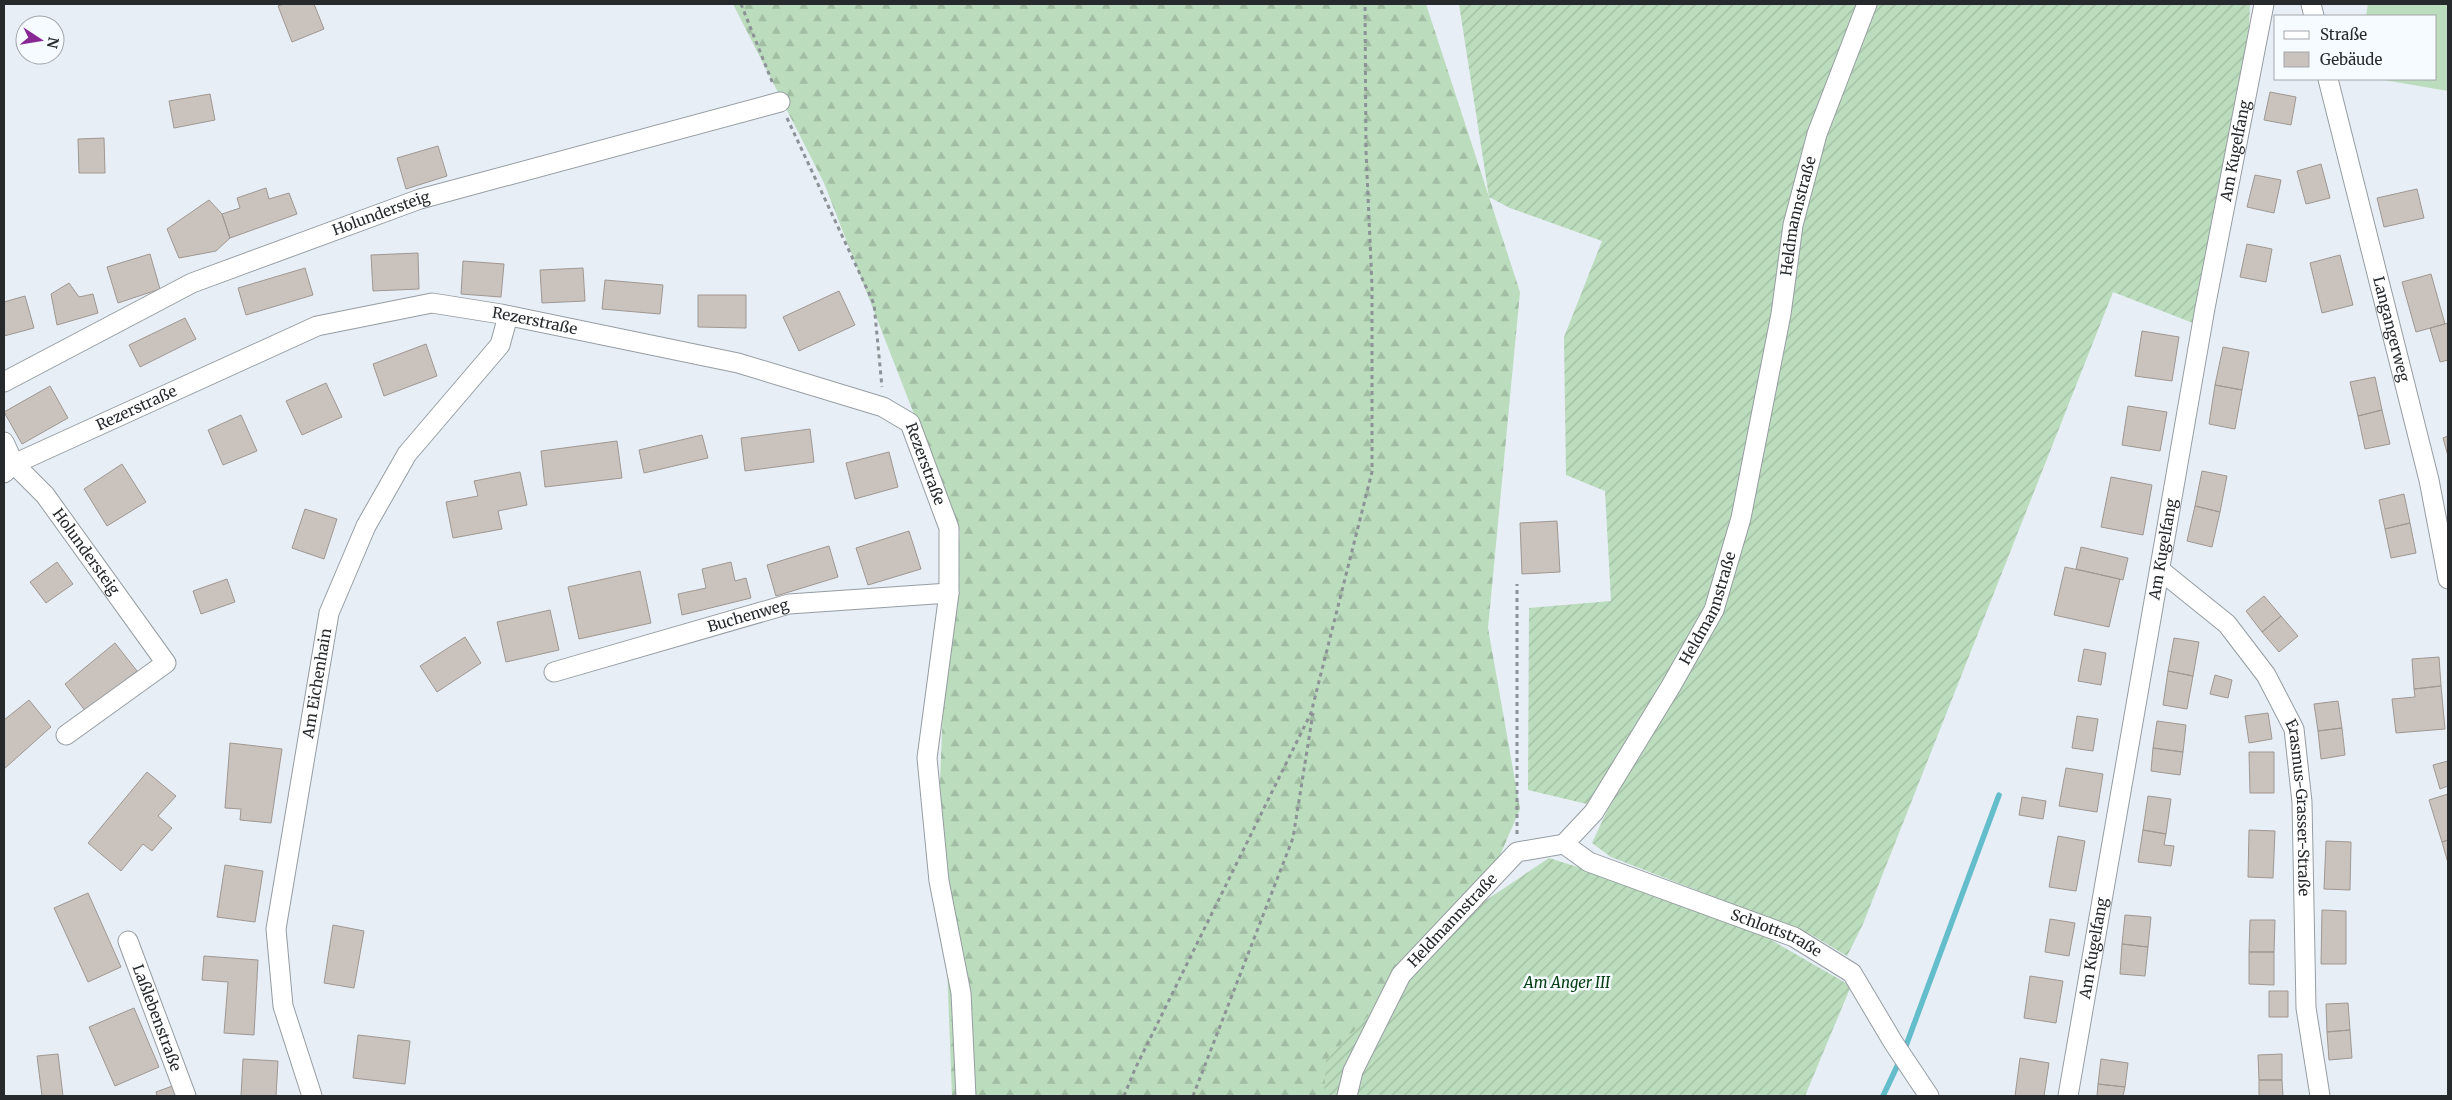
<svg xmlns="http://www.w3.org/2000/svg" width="2452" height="1100" font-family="Merriweather,serif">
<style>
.grass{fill:#bbdcbd}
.forest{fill:url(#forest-firs)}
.garden{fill:url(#garden-furrows)}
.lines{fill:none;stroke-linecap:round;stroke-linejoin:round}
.stream{stroke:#64bdcb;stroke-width:5.5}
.building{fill:#cac2bc;stroke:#9f9792}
.minor-casing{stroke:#969da2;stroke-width:21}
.path{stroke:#8c9296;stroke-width:3;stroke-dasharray:4 4;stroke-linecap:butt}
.minor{stroke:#fff;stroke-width:19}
.labels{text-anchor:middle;stroke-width:5;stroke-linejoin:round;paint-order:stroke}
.street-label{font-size:15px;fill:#272a2c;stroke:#f6fbff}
.park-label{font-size:15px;font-style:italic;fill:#003c0f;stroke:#f6fbff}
</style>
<defs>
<pattern id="forest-firs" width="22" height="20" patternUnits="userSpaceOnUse" patternTransform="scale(1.25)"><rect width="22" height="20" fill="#bbdcbd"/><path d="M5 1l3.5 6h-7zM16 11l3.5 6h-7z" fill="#a1bda3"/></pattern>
<pattern id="garden-furrows" width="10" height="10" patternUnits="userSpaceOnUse" patternTransform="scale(1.25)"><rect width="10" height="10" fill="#bbdcbd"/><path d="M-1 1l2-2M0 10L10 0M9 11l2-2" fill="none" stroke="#a1bda3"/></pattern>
</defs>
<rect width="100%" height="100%" fill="#e7eef5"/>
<path class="grass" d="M 2368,4 L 2448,4 L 2448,91 L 2378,79 L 2436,79 L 2436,16 L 2366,16 Z"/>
<path class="forest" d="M 733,4 L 1426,4 L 1520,292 L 1488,628 L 1520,809 L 1396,1096 L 952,1096 L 940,783 L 944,682 L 960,532 L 824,183 Z"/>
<path class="garden" d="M 1459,4 L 2250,4 L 2249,26 L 2229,150 L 2193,323 L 2113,292 L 1863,924 L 1847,956 L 1810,934 L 1611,857 L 1592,843 L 1608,809 L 1528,790 L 1529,608 L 1611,601 L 1605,491 L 1566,475 L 1564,337 L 1602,241 L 1510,208 L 1489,197 Z
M 1549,858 L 1726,914 L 1851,986 L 1805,1096 L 1324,1096 L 1326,1060 L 1467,913 Z"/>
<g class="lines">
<path class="stream" d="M 1904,1051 L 1999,795
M 1883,1096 L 1900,1060"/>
</g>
<path class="building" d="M 284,4 L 314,4 L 324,29 L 292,42 L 278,6 Z
M 2270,92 L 2296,97 L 2291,125 L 2264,120 Z
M 210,94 L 215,120 L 174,128 L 169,101 Z
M 104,138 L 105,173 L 79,173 L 78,139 Z
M 438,146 L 447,176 L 406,189 L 397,158 Z
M 2321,164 L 2330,198 L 2306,204 L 2297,171 Z
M 2255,175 L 2281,180 L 2274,213 L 2247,207 Z
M 266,188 L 269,199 L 289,193 L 297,214 L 230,238 L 222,214 L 240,208 L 237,198 Z
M 2417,189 L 2424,218 L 2384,227 L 2377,198 Z
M 209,200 L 222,214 L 230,238 L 216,251 L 179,258 L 167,229 Z
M 2247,244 L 2272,249 L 2266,282 L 2240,277 Z
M 418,253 L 419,289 L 373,291 L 371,255 Z
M 150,254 L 160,289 L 118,303 L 107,267 Z
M 2340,255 L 2353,305 L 2322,313 L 2310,263 Z
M 463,261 L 504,264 L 501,297 L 461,294 Z
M 305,268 L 313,295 L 246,315 L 238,288 Z
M 583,268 L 585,301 L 542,303 L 540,270 Z
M 2431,274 L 2445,324 L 2416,332 L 2402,282 Z
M 605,280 L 663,285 L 660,314 L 602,309 Z
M 69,283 L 79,297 L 93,294 L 98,313 L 57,325 L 51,294 Z
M 839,291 L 855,325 L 799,351 L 783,317 Z
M 698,295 L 746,295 L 746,328 L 698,327 Z
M 25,296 L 34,328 L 4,336 L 4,302 Z
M 185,318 L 196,339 L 140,367 L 129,345 Z
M 2448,323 L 2448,360 L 2440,362 L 2430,328 Z
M 2142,331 L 2179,337 L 2172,381 L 2135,376 Z
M 426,344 L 437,376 L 384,396 L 373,364 Z
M 2223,347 L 2249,352 L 2242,390 L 2215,385 Z
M 2375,377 L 2382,410 L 2358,416 L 2350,382 Z
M 326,383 L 342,417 L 302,435 L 286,401 Z
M 2215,385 L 2242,390 L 2235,429 L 2209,424 Z
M 50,386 L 68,418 L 22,444 L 4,412 Z
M 2128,406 L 2167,412 L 2160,451 L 2122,445 Z
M 2382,410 L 2390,444 L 2365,449 L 2358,416 Z
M 241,415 L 257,451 L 223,465 L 208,430 Z
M 810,429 L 814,462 L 745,471 L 741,438 Z
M 702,435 L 708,458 L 644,473 L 639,450 Z
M 2448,436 L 2448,456 L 2443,438 Z
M 617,441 L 622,478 L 545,487 L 541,451 Z
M 889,452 L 898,487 L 855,499 L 846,463 Z
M 122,464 L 146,502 L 107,526 L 84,489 Z
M 2202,471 L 2227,476 L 2220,512 L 2195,506 Z
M 520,472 L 527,505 L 498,511 L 502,529 L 453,538 L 446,502 L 478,496 L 474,481 Z
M 2111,477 L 2152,485 L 2143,535 L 2101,527 Z
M 2404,494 L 2410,523 L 2385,529 L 2379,500 Z
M 2195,506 L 2220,512 L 2212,547 L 2187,541 Z
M 305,509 L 337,519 L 324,559 L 292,548 Z
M 1557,521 L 1560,572 L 1522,574 L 1520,523 Z
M 2410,523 L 2416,553 L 2391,558 L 2385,529 Z
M 909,531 L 921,569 L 868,585 L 856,548 Z
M 829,546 L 838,577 L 776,596 L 767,565 Z
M 2081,547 L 2128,558 L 2123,580 L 2076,569 Z
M 57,562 L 73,584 L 46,603 L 30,582 Z
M 731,562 L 735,581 L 746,578 L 751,598 L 682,615 L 678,594 L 706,588 L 702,569 Z
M 2065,567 L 2120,579 L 2109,627 L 2054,615 Z
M 640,571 L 651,623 L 579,639 L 568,587 Z
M 227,579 L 235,602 L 201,614 L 193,591 Z
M 2264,596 L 2281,616 L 2262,632 L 2246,611 Z
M 550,610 L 559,650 L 506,662 L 497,622 Z
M 2281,616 L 2298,636 L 2279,652 L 2262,632 Z
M 465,637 L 481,663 L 437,692 L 420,666 Z
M 2174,638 L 2199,642 L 2193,676 L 2168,671 Z
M 115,643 L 137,671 L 86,712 L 65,684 Z
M 2084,649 L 2106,653 L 2101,685 L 2078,681 Z
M 2439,657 L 2441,686 L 2414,689 L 2412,659 Z
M 2168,671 L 2193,676 L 2187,709 L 2163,705 Z
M 2215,675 L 2232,680 L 2228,698 L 2210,694 Z
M 2441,686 L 2445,729 L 2396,733 L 2392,699 L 2415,697 L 2414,689 Z
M 29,700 L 51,727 L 4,769 L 4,720 Z
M 2338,701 L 2342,728 L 2318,731 L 2314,704 Z
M 2268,713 L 2272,739 L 2249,743 L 2245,716 Z
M 2077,716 L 2098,719 L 2093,751 L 2072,748 Z
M 2157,721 L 2186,725 L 2183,752 L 2153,748 Z
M 2342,728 L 2345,755 L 2321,759 L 2318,731 Z
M 230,743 L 282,749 L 271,823 L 240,820 L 241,809 L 225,808 Z
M 2153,748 L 2183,752 L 2180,775 L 2151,771 Z
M 2249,752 L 2274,752 L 2274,793 L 2250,793 Z
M 2448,761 L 2448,786 L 2440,789 L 2433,765 Z
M 2066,768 L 2103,774 L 2097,812 L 2059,806 Z
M 147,772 L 176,796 L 158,816 L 172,828 L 152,851 L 143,844 L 121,871 L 88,843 Z
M 2448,794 L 2448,840 L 2442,842 L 2429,800 Z
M 2148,796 L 2171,799 L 2166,834 L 2143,830 Z
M 2022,797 L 2046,801 L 2043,819 L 2019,815 Z
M 2143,830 L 2166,834 L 2164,845 L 2174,846 L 2171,866 L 2138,862 Z
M 2249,830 L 2275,831 L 2273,878 L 2248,877 Z
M 2058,836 L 2085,841 L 2076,891 L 2049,887 Z
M 2448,840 L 2448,863 L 2442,842 Z
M 2326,841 L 2351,842 L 2350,890 L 2324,889 Z
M 225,865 L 263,871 L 255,922 L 217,917 Z
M 88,893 L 121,967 L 88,982 L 54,908 Z
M 2322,910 L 2346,911 L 2346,964 L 2321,964 Z
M 2125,915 L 2151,917 L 2148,947 L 2122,944 Z
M 2050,919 L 2075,923 L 2069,956 L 2045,952 Z
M 2250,920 L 2275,920 L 2274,952 L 2249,952 Z
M 333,925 L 364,931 L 354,988 L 324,983 Z
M 2122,944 L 2148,947 L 2145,976 L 2120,974 Z
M 2249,952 L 2274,952 L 2274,985 L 2249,984 Z
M 204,956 L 258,960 L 254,1035 L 224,1033 L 228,982 L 202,980 Z
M 2030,976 L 2063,981 L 2056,1023 L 2024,1018 Z
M 2269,991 L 2288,991 L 2288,1017 L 2269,1017 Z
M 2348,1003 L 2350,1030 L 2327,1032 L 2326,1004 Z
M 134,1008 L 159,1067 L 115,1086 L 89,1027 Z
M 2350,1030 L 2352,1058 L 2329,1060 L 2327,1032 Z
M 358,1035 L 410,1041 L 405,1084 L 353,1078 Z
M 58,1054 L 63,1096 L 42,1096 L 37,1056 Z
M 2282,1054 L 2282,1080 L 2259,1080 L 2258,1055 Z
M 2020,1058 L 2049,1063 L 2044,1096 L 2015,1096 Z
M 243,1059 L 278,1061 L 276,1096 L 241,1096 Z
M 2101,1059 L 2128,1063 L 2125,1087 L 2098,1084 Z
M 2259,1080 L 2282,1080 L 2283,1096 L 2259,1096 Z
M 2098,1084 L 2125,1087 L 2123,1096 L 2097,1096 Z
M 175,1085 L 179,1096 L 157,1096 L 156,1092 Z"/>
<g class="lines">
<g class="minor-casing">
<g id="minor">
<path d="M 2311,4 L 2314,16"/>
<path id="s1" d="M 2328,79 L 2429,480 L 2448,579"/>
<path id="s2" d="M 4,382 L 192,283 L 420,199 L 780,102"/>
<path id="s3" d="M 4,442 L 14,464 L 45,495 L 166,663 L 66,735"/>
<path id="s4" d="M 4,473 L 14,464 L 317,326 L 432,303 L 501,314 L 738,363 L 883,407 L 910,423 L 949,528 L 949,593 L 927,758 L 939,881 L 961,993 L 966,1096"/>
<path id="s5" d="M 2160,570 L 2227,624 L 2266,675 L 2294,729 L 2302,802 L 2306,1008 L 2320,1096"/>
<path id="s6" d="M 554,672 L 789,604 L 949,593"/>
<path id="s7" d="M 1564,844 L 1589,862 L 1794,937 L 1852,973 L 1893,1042 L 1929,1096"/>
<path id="s8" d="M 128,941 L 186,1096"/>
<path id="s9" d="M 312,1096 L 283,1006 L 276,929 L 329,613 L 366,526 L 407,454 L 500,345 L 508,316"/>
<path id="s10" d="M 1347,1096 L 1353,1071 L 1401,975 L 1517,852 L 1564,844 L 1594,812 L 1671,686 L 1714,610 L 1741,518 L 1781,314 L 1793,225 L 1817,134 L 1867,4"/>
<path id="s11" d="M 2068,1096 L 2205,308 L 2264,4"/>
</g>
</g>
<path class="path" d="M 741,4 L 773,84
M 787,118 L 874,304 L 882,387
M 1517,834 L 1517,584
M 1124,1096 L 1135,1069 L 1311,713 L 1372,472 L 1372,286 L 1366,151 L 1365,4
M 1193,1096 L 1293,838 L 1313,713"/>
<use href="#minor" class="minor"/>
</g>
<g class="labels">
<g class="street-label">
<text dy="5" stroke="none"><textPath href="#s11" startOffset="960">Am Kugelfang</textPath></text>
<text dy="5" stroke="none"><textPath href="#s2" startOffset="414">Holundersteig</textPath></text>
<text dy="5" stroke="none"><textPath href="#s10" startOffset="1032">Heldmannstraße</textPath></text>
<text dy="5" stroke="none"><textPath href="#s4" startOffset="568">Rezerstraße</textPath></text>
<text dy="5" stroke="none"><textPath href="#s1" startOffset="258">Langangerweg</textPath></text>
<text dy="5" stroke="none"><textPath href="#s4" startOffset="148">Rezerstraße</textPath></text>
<text dy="5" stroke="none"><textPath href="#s4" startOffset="1002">Rezerstraße</textPath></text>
<text dy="5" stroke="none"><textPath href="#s11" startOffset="555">Am Kugelfang</textPath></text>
<text dy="5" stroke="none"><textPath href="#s3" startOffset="138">Holundersteig</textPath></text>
<text dy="5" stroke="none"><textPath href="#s10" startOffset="628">Heldmannstraße</textPath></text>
<text dy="5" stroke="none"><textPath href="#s6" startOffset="202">Buchenweg</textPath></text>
<text dy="5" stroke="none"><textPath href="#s9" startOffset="421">Am Eichenhain</textPath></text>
<text dy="5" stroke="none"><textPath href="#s5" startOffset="290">Erasmus-Grasser-Straße</textPath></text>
<text dy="5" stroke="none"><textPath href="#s10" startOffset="208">Heldmannstraße</textPath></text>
<text dy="5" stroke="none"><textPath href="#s7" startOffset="231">Schlottstraße</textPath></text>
<text dy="5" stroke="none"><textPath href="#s11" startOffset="150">Am Kugelfang</textPath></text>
<text dy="5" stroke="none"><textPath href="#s8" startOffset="82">Laßlebenstraße</textPath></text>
</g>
<g class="park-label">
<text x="1567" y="988">Am Anger III</text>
</g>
</g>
<rect width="2452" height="1100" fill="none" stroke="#272a2c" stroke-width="10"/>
<rect x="2274" y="15" width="162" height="65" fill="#f6fbff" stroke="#a3a7ab"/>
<rect x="2284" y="31" width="25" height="8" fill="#ffffff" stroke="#a3a7ab"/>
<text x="2320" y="40" font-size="15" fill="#272a2c">Straße</text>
<rect x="2284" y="52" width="25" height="15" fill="#cac2bc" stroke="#a3a7ab"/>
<text x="2320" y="65" font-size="15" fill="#272a2c">Gebäude</text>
<g transform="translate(40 40) rotate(102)"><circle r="24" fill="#f6fbff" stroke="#a3a7ab"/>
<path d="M0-4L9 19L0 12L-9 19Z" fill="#882993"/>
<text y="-8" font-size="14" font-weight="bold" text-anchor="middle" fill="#272a2c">N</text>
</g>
</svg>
